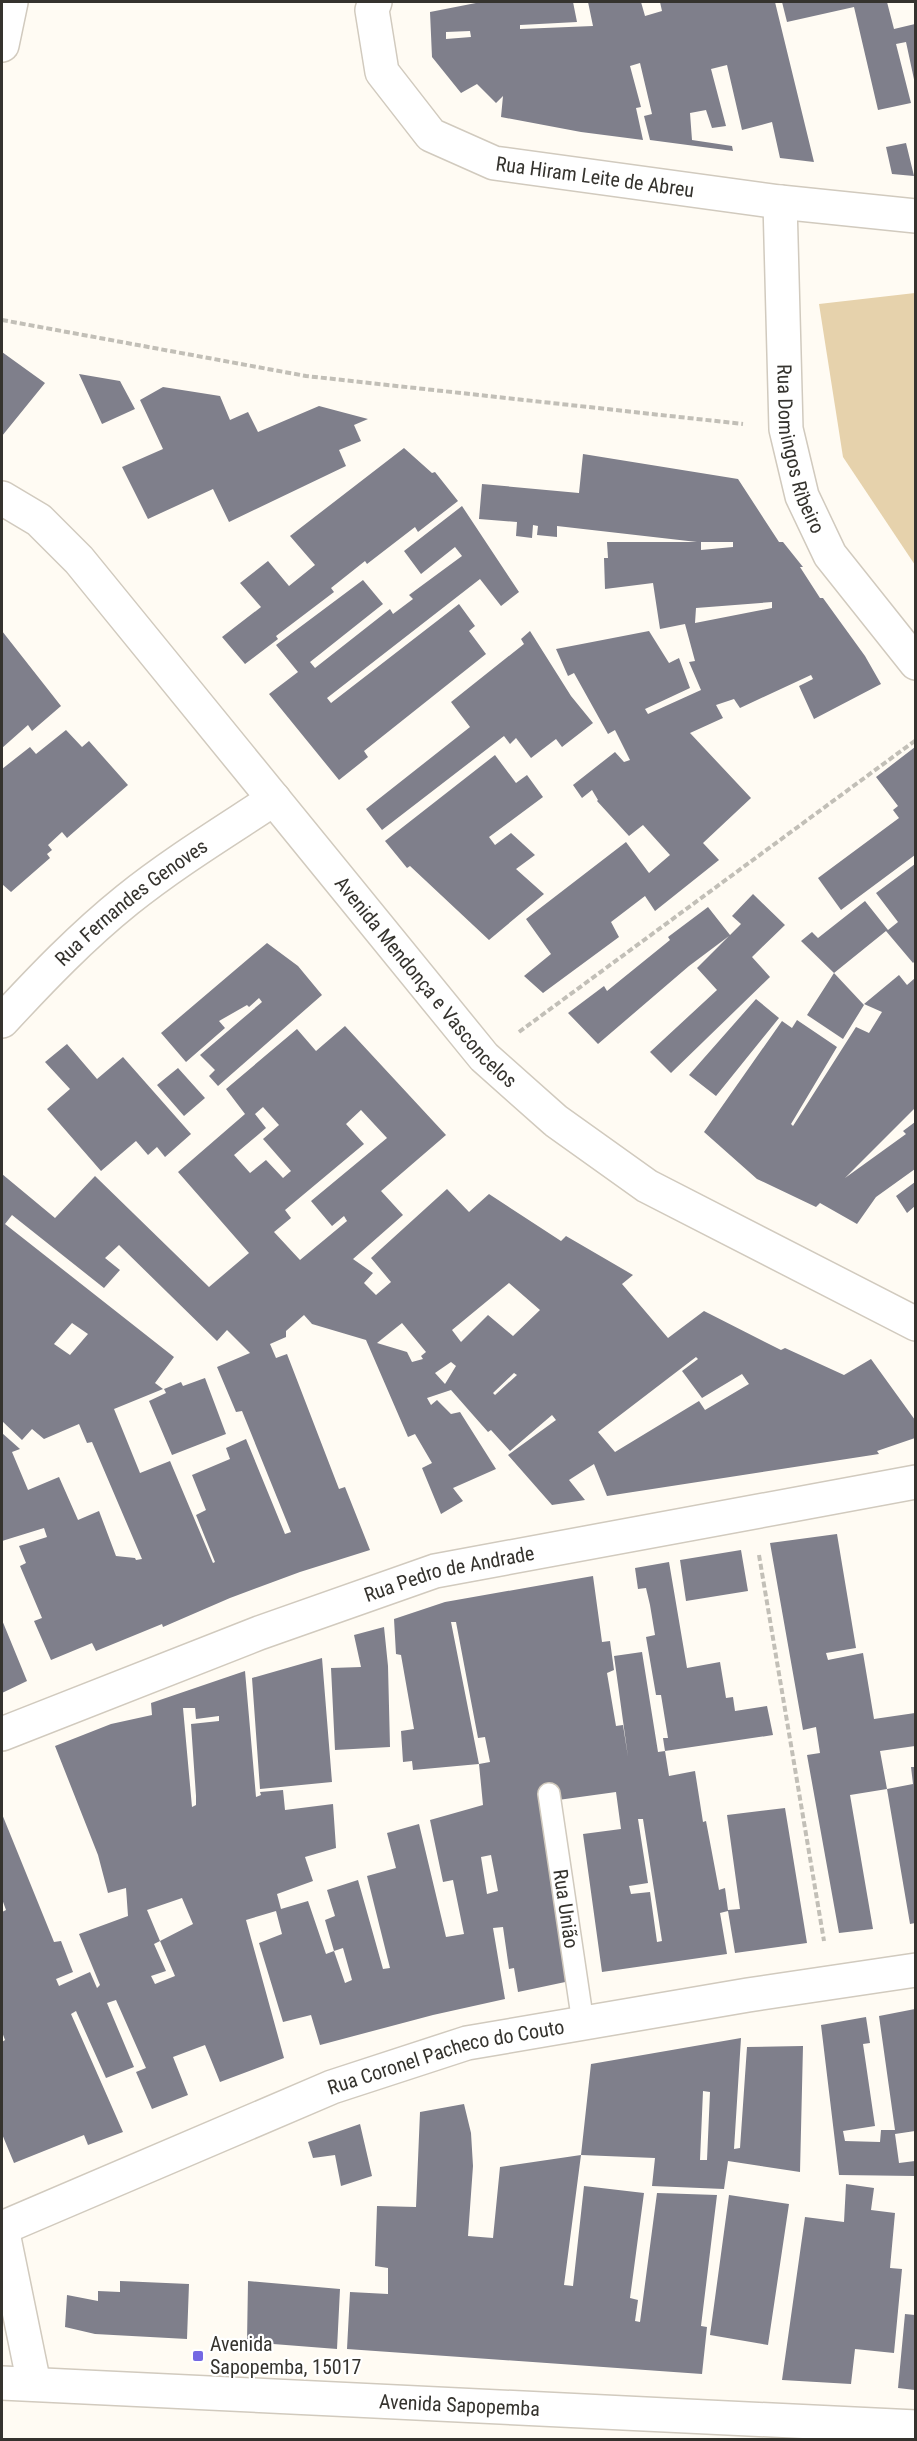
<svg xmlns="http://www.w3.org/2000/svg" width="917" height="2441" font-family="'Roboto Condensed',sans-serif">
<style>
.grass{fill:#e6d2ac}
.building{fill:#7f7f8b;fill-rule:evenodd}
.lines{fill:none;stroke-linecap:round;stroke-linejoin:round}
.lane-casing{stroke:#d1cabe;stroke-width:24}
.street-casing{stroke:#d1cabe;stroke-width:36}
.path{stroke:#c2bfb7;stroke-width:4;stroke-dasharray:6 3;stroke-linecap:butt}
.lane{stroke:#fff;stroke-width:21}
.street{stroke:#fff;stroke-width:33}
.poi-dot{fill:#7468e3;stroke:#fff;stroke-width:2}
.labels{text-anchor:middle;stroke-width:4.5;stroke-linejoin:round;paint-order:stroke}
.street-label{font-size:20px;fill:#35332e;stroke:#fff}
.poi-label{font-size:20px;fill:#35332e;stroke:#fff;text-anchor:start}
</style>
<rect width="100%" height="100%" fill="#fffbf3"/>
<path class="grass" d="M 915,293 L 916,293 L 915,565 L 843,457 L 819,304 Z"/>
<path class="building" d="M 481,2 L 573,2 L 577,22 L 520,25 L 520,29 L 593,26 L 588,2 L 641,2 L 645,16 L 662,11 L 660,2 L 775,2 L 814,162 L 780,158 L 772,122 L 742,130 L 727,65 L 711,69 L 726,126 L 712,128 L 706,110 L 690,113 L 692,140 L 732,146 L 733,151 L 650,140 L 644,116 L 652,114 L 640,63 L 630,66 L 641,107 L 636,108 L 643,140 L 581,132 L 501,117 L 503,96 L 496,103 L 477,84 L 461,93 L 432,57 L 430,12 ZM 470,31 L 471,37 L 446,39 L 446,32 Z
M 782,2 L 887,2 L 894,29 L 915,24 L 915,84 L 906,42 L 896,44 L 911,103 L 878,110 L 854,7 L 787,22 Z
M 906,143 L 914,176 L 892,174 L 886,147 Z
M 2,352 L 45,383 L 2,436 Z
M 79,374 L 120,381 L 135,409 L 102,424 Z
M 163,387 L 220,396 L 230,420 L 248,412 L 258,432 L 319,406 L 368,419 L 354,425 L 361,441 L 339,450 L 346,466 L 229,522 L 213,489 L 148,519 L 122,467 L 163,449 L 140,400 Z
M 404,448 L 432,473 L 435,472 L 458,501 L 418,532 L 415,527 L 367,564 L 365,561 L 331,588 L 334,592 L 276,636 L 278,639 L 245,664 L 222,637 L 261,607 L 240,583 L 268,561 L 289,586 L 315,565 L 290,536 Z
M 583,454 L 738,479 L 779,542 L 783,542 L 803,567 L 800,567 L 820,598 L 823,598 L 865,656 L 881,684 L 814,719 L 799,686 L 813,679 L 811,675 L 740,708 L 734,699 L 716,705 L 723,718 L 690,733 L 751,798 L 703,843 L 719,860 L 655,911 L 645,896 L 611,922 L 619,937 L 543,993 L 524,976 L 551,954 L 526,919 L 626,842 L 649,873 L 670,855 L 643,825 L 629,836 L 597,801 L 598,800 L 592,790 L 582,798 L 573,785 L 615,752 L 624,762 L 630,760 L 615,730 L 608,734 L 574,673 L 568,676 L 556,649 L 649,631 L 669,663 L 679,658 L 690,688 L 645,709 L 648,714 L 701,690 L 689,662 L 695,661 L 685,624 L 660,629 L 653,583 L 605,589 L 604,558 L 608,558 L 607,542 L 697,542 L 557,526 L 557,537 L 537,535 L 538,526 L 533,525 L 532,538 L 516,536 L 517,522 L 479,519 L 482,484 L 579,493 ZM 701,542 L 733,542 L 733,547 L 701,550 ZM 772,602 L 772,608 L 695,623 L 696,608 Z
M 462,506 L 519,592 L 501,606 L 480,579 L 327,698 L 331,703 L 459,604 L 475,626 L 469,631 L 486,654 L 364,751 L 368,757 L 339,780 L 269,694 L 298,672 L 276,645 L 363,580 L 383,604 L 310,662 L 315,668 L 390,609 L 393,614 L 413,599 L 409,595 L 462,556 L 455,547 L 421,574 L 404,551 Z
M 2,631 L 61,706 L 32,731 L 28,725 L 2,748 Z
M 530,631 L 571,696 L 593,723 L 562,747 L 556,739 L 531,758 L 516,738 L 510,744 L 504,736 L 382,830 L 366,809 L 470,727 L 451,702 L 524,644 L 521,639 Z
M 66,730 L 82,747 L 89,741 L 128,785 L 67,838 L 62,832 L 48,845 L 52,850 L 47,854 L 50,858 L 11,892 L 2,884 L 2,769 L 30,747 L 36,754 Z
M 915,747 L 915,855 L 841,910 L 818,878 L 899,818 L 893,810 L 898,806 L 876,777 Z
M 495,755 L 516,783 L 527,775 L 543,797 L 489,837 L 495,845 L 511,833 L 535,855 L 516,869 L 544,894 L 489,940 L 410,866 L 407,868 L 385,841 Z
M 915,864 L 915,961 L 913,963 L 886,931 L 834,973 L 864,1005 L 843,1039 L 807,1015 L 834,973 L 801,941 L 812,932 L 818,938 L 865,901 L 888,930 L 898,922 L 876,893 Z
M 753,894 L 785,925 L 752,957 L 770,977 L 671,1073 L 650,1052 L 717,990 L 697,968 L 729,936 L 689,966 L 598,1044 L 568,1013 L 604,986 L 607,991 L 670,940 L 668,937 L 708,907 L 730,935 L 741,924 L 732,916 Z
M 267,943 L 298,966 L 322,995 L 218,1086 L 209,1076 L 215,1070 L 200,1055 L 262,1002 L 259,998 L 249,1007 L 247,1005 L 219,1021 L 225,1028 L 186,1062 L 161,1033 Z
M 899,975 L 907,985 L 915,978 L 915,1108 L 845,1178 L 906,1134 L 903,1131 L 915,1122 L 915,1169 L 876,1197 L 857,1224 L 820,1203 L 816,1207 L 757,1179 L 704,1132 L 782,1021 L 792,1028 L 797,1020 L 837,1047 L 791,1124 L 793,1126 L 856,1027 L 869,1033 L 882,1012 L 864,1004 Z
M 756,999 L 779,1018 L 716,1096 L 689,1075 Z
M 345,1026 L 446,1135 L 381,1191 L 403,1215 L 353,1259 L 373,1273 L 364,1283 L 376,1295 L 391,1282 L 371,1258 L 447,1189 L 469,1212 L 489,1194 L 561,1241 L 566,1236 L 633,1275 L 622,1284 L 668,1338 L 704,1311 L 781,1350 L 785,1348 L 844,1375 L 871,1359 L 915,1420 L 915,1438 L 877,1451 L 879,1454 L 607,1496 L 594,1464 L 569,1480 L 585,1500 L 552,1505 L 508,1455 L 556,1420 L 552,1415 L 510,1451 L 491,1430 L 488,1432 L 451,1390 L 427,1398 L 431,1405 L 437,1400 L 451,1414 L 460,1412 L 496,1469 L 453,1488 L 463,1501 L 441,1514 L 422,1468 L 432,1463 L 415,1434 L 408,1437 L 366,1340 L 312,1324 L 304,1315 L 286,1331 L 286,1337 L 270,1344 L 276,1358 L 287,1354 L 339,1489 L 345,1487 L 370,1550 L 300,1572 L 230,1598 L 163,1627 L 162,1624 L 96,1651 L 92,1643 L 51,1660 L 34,1621 L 42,1618 L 20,1566 L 26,1563 L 19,1546 L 47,1537 L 44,1528 L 2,1541 L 2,1433 L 20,1449 L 12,1452 L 28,1490 L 59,1477 L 78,1520 L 99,1511 L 116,1556 L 135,1558 L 136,1560 L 142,1559 L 92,1442 L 87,1443 L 79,1424 L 44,1439 L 32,1429 L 22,1440 L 2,1421 L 2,1174 L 55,1218 L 95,1176 L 209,1287 L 249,1253 L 178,1172 L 245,1114 L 226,1089 L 297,1029 L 316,1051 ZM 263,1107 L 279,1125 L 263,1139 L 291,1171 L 283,1178 L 266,1160 L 250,1173 L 234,1155 L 266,1128 L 255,1114 ZM 361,1110 L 387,1138 L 311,1201 L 332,1226 L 344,1216 L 347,1221 L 300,1260 L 274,1232 L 291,1218 L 285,1210 L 364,1144 L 346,1124 ZM 12,1215 L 104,1288 L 120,1270 L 105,1258 L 119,1245 L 217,1341 L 227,1330 L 250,1353 L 217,1367 L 236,1412 L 242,1411 L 291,1532 L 285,1534 L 246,1439 L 226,1448 L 230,1459 L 192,1475 L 206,1510 L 196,1515 L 215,1562 L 213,1563 L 170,1461 L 140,1473 L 114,1409 L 163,1389 L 155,1383 L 174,1357 L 5,1224 ZM 509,1283 L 540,1310 L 513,1336 L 488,1315 L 461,1342 L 452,1330 ZM 72,1323 L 88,1334 L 70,1355 L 54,1344 ZM 402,1323 L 426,1352 L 421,1356 L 423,1359 L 412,1362 L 407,1352 L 377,1343 ZM 696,1357 L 698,1359 L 682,1371 L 702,1398 L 742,1374 L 749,1384 L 705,1410 L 699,1401 L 615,1452 L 598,1432 ZM 451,1362 L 456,1366 L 445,1384 L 435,1373 ZM 514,1373 L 517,1375 L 495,1395 L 493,1393 Z
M 67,1044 L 97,1079 L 123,1057 L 191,1134 L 165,1157 L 157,1147 L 148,1155 L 136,1141 L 101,1171 L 47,1109 L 70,1089 L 45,1062 Z
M 178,1068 L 205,1098 L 184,1116 L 157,1085 Z
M 915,1182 L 915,1206 L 907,1213 L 896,1196 Z
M 205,1378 L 226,1434 L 172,1455 L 149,1401 L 166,1393 L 164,1389 L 181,1382 L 183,1386 Z
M 837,1534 L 856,1648 L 826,1653 L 828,1660 L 863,1653 L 874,1719 L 915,1713 L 915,1746 L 880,1751 L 887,1789 L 913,1784 L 911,1767 L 915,1767 L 915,1923 L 910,1924 L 887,1789 L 850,1795 L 873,1929 L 839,1933 L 807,1755 L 820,1753 L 816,1727 L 803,1730 L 770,1543 Z
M 741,1550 L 748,1591 L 686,1601 L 680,1560 Z
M 669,1562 L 687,1668 L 720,1662 L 726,1698 L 733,1697 L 735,1711 L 767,1706 L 773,1735 L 665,1751 L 669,1776 L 695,1771 L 703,1822 L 706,1821 L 719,1890 L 725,1888 L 728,1910 L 740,1909 L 727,1815 L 785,1808 L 807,1943 L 735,1953 L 728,1911 L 720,1913 L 727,1954 L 602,1972 L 583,1834 L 621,1829 L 616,1792 L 558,1800 L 556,1787 L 539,1790 L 570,1981 L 518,1992 L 514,1968 L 509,1969 L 503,1927 L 493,1928 L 505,1999 L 433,2015 L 320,2045 L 311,2015 L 283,2022 L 259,1943 L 282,1934 L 276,1911 L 246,1920 L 284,2058 L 220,2082 L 205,2045 L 173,2057 L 188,2095 L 152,2109 L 136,2072 L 146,2068 L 116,2000 L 107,2003 L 134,2067 L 106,2078 L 76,2011 L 71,2014 L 123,2132 L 88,2145 L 84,2135 L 14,2163 L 2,2134 L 2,2042 L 5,2040 L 2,2032 L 2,1912 L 6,1910 L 2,1899 L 2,1814 L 54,1942 L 61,1941 L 73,1972 L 56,1979 L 59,1986 L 90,1972 L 97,1988 L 100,1985 L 79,1934 L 128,1916 L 126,1888 L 108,1893 L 98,1855 L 55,1746 L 111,1724 L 152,1715 L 151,1703 L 245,1671 L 256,1797 L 261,1795 L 260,1792 L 283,1790 L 285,1810 L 333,1804 L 336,1848 L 305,1857 L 313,1881 L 277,1894 L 281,1909 L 308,1901 L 326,1954 L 334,1951 L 345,1983 L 352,1980 L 343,1948 L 334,1951 L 325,1920 L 335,1916 L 327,1890 L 358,1880 L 383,1969 L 390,1968 L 367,1876 L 396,1868 L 387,1833 L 419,1824 L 446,1937 L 464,1934 L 453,1880 L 443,1882 L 430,1820 L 483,1805 L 479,1764 L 490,1762 L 485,1737 L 478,1738 L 456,1622 L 451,1622 L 479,1764 L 413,1770 L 412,1761 L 403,1762 L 401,1731 L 414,1729 L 401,1655 L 396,1654 L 394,1619 L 445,1602 L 593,1576 L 602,1642 L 610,1641 L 614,1670 L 607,1673 L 616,1726 L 623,1725 L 628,1757 L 614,1656 L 642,1652 L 658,1752 L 665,1751 L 663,1738 L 668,1738 L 661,1695 L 656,1695 L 646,1637 L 655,1635 L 650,1605 L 646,1588 L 638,1589 L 635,1568 ZM 183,1708 L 195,1708 L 196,1719 L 219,1716 L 219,1721 L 191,1724 L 196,1796 L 196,1805 L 192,1807 ZM 638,1819 L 643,1819 L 662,1941 L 657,1942 L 650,1892 L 631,1894 L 629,1886 L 648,1883 ZM 491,1855 L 498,1891 L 487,1894 L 481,1857 ZM 182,1898 L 193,1924 L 160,1941 L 147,1910 ZM 160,1941 L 175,1976 L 155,1984 L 151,1976 L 166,1971 L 154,1944 Z
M 2,1620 L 27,1681 L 2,1693 Z
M 384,1627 L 388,1666 L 390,1747 L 335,1750 L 331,1668 L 361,1667 L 354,1635 Z
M 322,1658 L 332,1782 L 260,1789 L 252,1678 Z
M 915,2009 L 915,2131 L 895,2134 L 899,2163 L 915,2161 L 915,2176 L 839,2175 L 821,2025 L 866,2017 L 870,2043 L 863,2044 L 875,2126 L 843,2131 L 845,2141 L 880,2142 L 881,2130 L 895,2130 L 879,2016 Z
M 741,2038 L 734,2149 L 740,2148 L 747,2047 L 803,2046 L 800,2172 L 728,2161 L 724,2189 L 652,2186 L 655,2158 L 581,2155 L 591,2064 ZM 703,2091 L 710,2092 L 707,2160 L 700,2160 Z
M 464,2104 L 471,2133 L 473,2166 L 468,2236 L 493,2238 L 500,2167 L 581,2155 L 564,2285 L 573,2286 L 584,2186 L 644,2193 L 630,2298 L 638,2300 L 635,2321 L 640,2322 L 657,2193 L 717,2195 L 701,2326 L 707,2327 L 702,2374 L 347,2349 L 350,2292 L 388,2294 L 388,2268 L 375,2266 L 377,2206 L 416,2207 L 420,2112 Z
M 360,2124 L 372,2176 L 341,2186 L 335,2155 L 313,2158 L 308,2142 Z
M 846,2184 L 874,2188 L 871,2210 L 895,2213 L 890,2268 L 902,2269 L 894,2353 L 855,2349 L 851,2384 L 782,2380 L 805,2217 L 844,2222 Z
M 729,2195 L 789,2204 L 768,2345 L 710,2335 Z
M 120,2281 L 189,2284 L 187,2339 L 95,2334 L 65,2327 L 67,2295 L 98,2301 L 98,2291 L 120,2292 Z
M 248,2281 L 340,2289 L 337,2349 L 247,2342 Z
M 905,2314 L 915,2315 L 915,2390 L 898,2388 Z"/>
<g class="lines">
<g class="lane-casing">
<g id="lane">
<path id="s1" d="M 549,1794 L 583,2023"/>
</g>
</g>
<g class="street-casing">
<g id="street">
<path id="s2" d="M 375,2 L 372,10 L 382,72 L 431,135 L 494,163 L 780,202 L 916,216"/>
<path d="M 2,45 L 11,2"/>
<path id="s3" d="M 780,202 L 786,429 L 802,496 L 830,555 L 916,663"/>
<path id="s4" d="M 2,498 L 39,520 L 79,560 L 484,1057 L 556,1121 L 647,1186 L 916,1324"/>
<path id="s5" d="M 2,1021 C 41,979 81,937 127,900 C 173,863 224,832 274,799"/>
<path id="s6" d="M 2,1734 L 259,1633 L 435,1571 L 916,1482"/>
<path id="s7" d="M 2,2228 L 332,2087 L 467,2043 L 748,1995 L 916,1970"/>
<path d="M 2,2228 L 34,2384"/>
<path id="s8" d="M 2,2383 L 916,2427"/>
</g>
</g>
<path class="path" d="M 2,320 L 306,376 L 743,424
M 519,1032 L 916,740
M 759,1555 L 824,1941"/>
<use href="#lane" class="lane"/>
<use href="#street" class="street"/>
</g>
<rect class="poi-dot" x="192" y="2350" width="12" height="12" rx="3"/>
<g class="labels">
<g class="street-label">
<text dy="7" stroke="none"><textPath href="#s2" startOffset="322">Rua Hiram Leite de Abreu</textPath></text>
<text dy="7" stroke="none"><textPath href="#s3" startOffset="249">Rua Domingos Ribeiro</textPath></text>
<text dy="7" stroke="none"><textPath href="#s5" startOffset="176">Rua Fernandes Genoves</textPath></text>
<text dy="7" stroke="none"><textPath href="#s4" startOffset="646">Avenida Mendonça e Vasconcelos</textPath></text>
<text dy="7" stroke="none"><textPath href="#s6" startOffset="476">Rua Pedro de Andrade</textPath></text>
<text dy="7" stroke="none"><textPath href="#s1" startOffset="116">Rua União</textPath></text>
<text dy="7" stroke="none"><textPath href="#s7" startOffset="477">Rua Coronel Pacheco do Couto</textPath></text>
<text dy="7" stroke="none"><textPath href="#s8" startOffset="458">Avenida Sapopemba</textPath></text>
</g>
<g class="poi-label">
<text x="210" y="2351">Avenida<tspan x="210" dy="23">Sapopemba, 15017</tspan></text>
</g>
</g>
<rect width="917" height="2441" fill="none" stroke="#35332e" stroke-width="6"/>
</svg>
